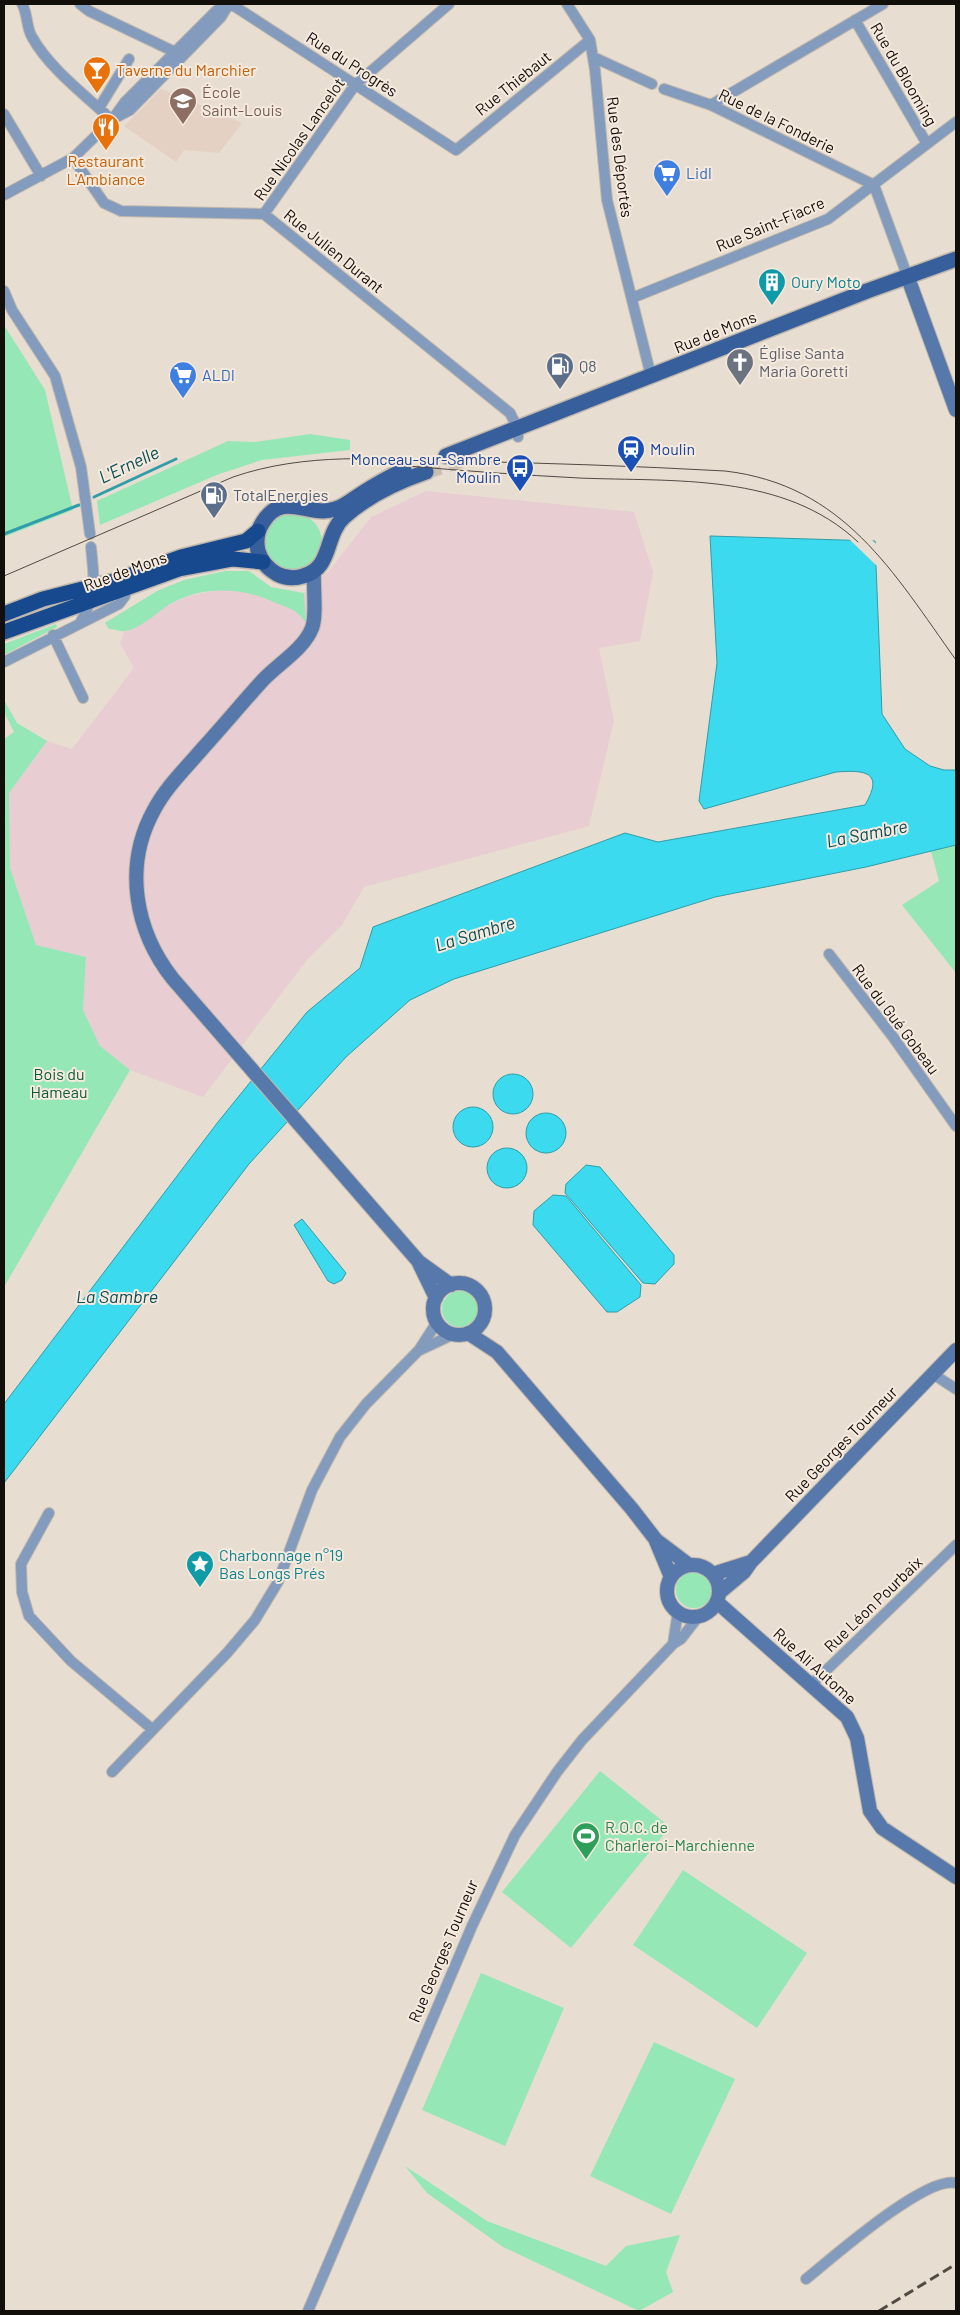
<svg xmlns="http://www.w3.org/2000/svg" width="960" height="2315" font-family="Barlow,sans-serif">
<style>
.commercial{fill:#e8cdd2}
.education{fill:#e5d1c3}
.green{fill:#95e7b6}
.water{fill:#3cdaee;stroke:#2f9daa}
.pier{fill:#e8ddd1}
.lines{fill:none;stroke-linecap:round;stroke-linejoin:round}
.stream{stroke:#2f9daa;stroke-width:3}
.primary-tunnel{stroke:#c8beb3;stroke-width:15;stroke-dasharray:15 8;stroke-linecap:butt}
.street-casing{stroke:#c1b8ad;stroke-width:12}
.secondary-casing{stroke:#c1b8ad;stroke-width:16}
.primary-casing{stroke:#c1b8ad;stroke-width:18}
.highway-casing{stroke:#c1b8ad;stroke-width:18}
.street{stroke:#839bbd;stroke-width:10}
.secondary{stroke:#5778ab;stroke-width:14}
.primary{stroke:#365f9c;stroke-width:15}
.highway{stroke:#17498f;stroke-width:15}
.tram{stroke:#514b44;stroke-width:1}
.rail{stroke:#514b44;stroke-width:3;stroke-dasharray:10 5;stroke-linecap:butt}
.labels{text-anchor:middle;stroke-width:4;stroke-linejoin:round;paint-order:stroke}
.street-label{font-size:16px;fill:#120e0a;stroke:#f6eade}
.food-label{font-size:16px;fill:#c56008;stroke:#f6eade;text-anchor:start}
.education-label{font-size:16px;fill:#785e54;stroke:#f6eade;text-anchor:start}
.shop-label{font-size:16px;fill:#366cbe;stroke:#f6eade;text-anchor:start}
.culture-label{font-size:16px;fill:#0d838f;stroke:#f6eade;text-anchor:start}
.worship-label{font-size:16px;fill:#5b616d;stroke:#f6eade;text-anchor:start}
.service-label{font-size:16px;fill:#4e5e75;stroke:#f6eade;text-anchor:start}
.transit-label{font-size:16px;fill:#164399;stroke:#f6eade;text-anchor:start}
.park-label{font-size:16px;fill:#0a5b36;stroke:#f6eade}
.leisure-label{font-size:16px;fill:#27864d;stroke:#f6eade;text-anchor:start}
.water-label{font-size:18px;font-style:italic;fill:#074d55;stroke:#f6eade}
</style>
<rect width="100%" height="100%" fill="#e8ddd1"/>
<path class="commercial" d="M 426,491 L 634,512 L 653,572 L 640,641 L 599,648 L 614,721 L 589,826 L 364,887 L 342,925 L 307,960 L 203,1097 L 130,1070 L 100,1046 L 83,1010 L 86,957 L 36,946 L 10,868 L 9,793 L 47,741 L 72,749 L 134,668 L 120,643 L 124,632 L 145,622 L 166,606 L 185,597 L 221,589 L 256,594 L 298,611 L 305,622 L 304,593 L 329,571 L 371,517 Z"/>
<path class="education" d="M 161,89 L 180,96 L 242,123 L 219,153 L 184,150 L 176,162 L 124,126 Z"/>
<path class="green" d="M 4,325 L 45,390 L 73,510 L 4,537 Z
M 310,434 L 350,440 L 350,450 L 262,460 L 219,474 L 100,525 L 97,501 L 228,441 L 255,442 Z
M264 542a29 29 0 1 1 58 0a29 29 0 1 1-58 0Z
M 225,571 L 249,571 L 271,587 L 304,593 L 306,623 C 296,608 287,608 271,601 C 238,586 195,586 164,608 C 153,616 139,629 125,631 C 120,632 114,629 109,629 L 105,623 L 157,591 L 184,580 Z
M 56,624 L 57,627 L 4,655 L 4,644 Z
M 4,700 L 17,723 L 47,741 L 9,793 L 10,868 L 36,945 L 86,957 L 83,1010 L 100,1046 L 130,1070 L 4,1287 L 4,739 L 14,732 L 4,712 Z
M 956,845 L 956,973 L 902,905 L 939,881 L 931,851 Z
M442 1309a18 18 0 1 1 36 0a18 18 0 1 1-36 0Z
M676 1590a18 18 0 1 1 36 0a18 18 0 1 1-36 0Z
M 600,1771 L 670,1827 L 571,1948 L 502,1892 Z
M 683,1870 L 807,1953 L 757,2028 L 633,1945 Z
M 481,1973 L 564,2008 L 505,2146 L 422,2110 Z
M 654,2042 L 735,2079 L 671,2214 L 590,2176 Z
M 405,2166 L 487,2221 L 606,2266 L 626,2246 L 680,2235 L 666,2272 L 673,2292 L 639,2311 L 503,2247 L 427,2193 Z"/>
<path class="water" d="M 710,536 L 875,541 L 882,714 L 905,749 L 930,766 L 944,770 L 956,770 L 956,845 L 866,867 L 715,897 L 454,979 L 410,1000 L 346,1057 L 249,1164 L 4,1483 L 4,1404 L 218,1122 L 307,1012 L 360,968 L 373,927 L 625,833 L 658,842 L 865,805 C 885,771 864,770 836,772 L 704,809 L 699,801 L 717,663 Z
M493 1094a20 20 0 1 1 40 0a20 20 0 1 1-40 0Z
M453 1127a20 20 0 1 1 40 0a20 20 0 1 1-40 0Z
M526 1133a20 20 0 1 1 40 0a20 20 0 1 1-40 0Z
M487 1168a20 20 0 1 1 40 0a20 20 0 1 1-40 0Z
M 586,1165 L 600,1167 L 674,1255 L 674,1264 L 655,1284 L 643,1283 L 565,1193 L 566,1184 Z
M 553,1195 L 566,1196 L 641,1285 L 640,1297 L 617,1312 L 607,1312 L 533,1225 L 534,1211 Z
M 302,1219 L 346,1273 L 342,1280 L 334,1284 L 328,1281 L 294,1225 Z"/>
<path class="pier" d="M 848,538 L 871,539 L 878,546 L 879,568 Z"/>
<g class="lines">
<path class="stream" d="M 94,497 L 176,459
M 4,534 L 79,505"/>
<path class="primary-tunnel" d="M 426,472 L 471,457"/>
<g class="street-casing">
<path id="street" d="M 22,4 C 28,14 26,27 32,37 C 49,68 86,96 112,120
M 80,4 L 89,11 L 179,54
M 231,4 L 456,150 L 590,40
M 567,4 L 590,40 L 595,70 L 607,200 L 651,376
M 855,20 L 927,144
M 593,57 L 652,84
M 664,89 L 711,105 L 874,185 L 908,278
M 711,105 L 883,4
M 99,108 L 129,59
M 4,114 L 41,176
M 115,118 L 130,110 L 221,17 L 229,4
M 73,158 L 104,203 L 121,211 L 264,214 L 510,413 L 518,429 L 518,437
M 4,195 L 73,158 L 112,120 L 125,102 L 216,11 L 227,4
M 264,214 L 355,85 L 449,4
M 4,291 L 12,310 L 55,376 L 81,467 L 90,534
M 632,298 L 828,219 L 956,122
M 80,623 C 98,593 94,580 91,547
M 53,635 L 83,698
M 4,662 L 119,604 L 125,596 L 126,588
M 829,954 L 893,1037 L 956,1126
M 420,1350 L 454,1334
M 933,1374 L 956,1389
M 49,1513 L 21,1564 L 22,1592 L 29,1616 L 71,1661 L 152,1729
M 673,1644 L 677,1618 L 676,1610
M 811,1685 L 956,1545
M 112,1772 L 227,1653 L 255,1620 L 278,1582 L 312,1490 L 340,1437 L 366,1404 L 419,1350 L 437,1322
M 806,2279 C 832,2258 926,2175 956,2183
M 308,2311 L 472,1926 L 515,1835 L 557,1772 L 582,1740 L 673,1644 L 681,1639 L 698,1617"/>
</g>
<g class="secondary-casing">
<path id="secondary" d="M 908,278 L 956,410
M 314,572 C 313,586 317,616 312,628 C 304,649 278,664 263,680 C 243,702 223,726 203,748 C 186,768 166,787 154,810 C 123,866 135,931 173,979 L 419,1262 L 451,1285
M 419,1263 L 436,1298
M433 1309a26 26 0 1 1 52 0a26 26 0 1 1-52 0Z
M 468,1333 L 497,1352 L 632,1509 L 656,1540 L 689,1565
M 656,1541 L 671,1577
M667 1591a26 26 0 1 1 52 0a26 26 0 1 1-52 0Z
M 713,1574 L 751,1562
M 719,1593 L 744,1572 L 751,1562 L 956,1350
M 717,1602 L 847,1717 L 857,1738 L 870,1811 L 882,1828 L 956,1877"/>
</g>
<g class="primary-casing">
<path id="primary" d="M 446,456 L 867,291 L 956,259
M 404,470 C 389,477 375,485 361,494 C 353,499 344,507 335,509 C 309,518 283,490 263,522 C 257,531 256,542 258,551 C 261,561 268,569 277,574 C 285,578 294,579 303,576 C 333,568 324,535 344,517 C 366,497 397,482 426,472"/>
</g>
<g class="highway-casing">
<path id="highway" d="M 4,614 L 43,599 L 114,581 L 181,557 L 246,541 L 258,531
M 4,632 L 179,569 L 233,559 L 263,562"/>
</g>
<use href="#street" class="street"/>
<use href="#secondary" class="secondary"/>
<use href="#primary" class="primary"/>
<use href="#highway" class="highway"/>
<path class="tram" d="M 408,466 C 465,471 522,475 579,478 C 674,482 784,472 858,542
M 4,576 L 233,477 C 306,452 380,459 455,461 C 545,463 635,466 725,471 C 844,485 893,572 956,660"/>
<path class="rail" d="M 879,2311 L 956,2264"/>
</g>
<defs>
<g id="bar-pin" transform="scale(1.4375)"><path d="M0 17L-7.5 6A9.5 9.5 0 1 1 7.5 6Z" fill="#e8710a" stroke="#f6eade"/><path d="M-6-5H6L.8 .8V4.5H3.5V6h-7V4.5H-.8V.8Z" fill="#fff"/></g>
<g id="school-pin" transform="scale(1.4375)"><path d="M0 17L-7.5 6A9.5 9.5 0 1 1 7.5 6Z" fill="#8d6e63" stroke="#f6eade"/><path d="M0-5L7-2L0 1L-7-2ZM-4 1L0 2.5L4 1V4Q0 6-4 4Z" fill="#fff"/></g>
<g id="restaurant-pin" transform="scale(1.4375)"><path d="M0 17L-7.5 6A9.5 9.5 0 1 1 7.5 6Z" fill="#e8710a" stroke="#f6eade"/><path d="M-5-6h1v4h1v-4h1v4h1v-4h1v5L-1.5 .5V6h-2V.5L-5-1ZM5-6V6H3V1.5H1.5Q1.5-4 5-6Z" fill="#fff"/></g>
<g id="supermarket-pin" transform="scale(1.4375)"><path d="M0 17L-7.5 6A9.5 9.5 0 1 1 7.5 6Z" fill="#3f7fe0" stroke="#f6eade"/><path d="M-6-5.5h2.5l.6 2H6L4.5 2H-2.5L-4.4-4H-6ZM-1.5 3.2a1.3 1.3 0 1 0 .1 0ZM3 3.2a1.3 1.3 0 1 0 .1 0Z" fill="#fff"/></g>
<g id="building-pin" transform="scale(1.4375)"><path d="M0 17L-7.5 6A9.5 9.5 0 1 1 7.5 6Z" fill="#0f9aa8" stroke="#f6eade"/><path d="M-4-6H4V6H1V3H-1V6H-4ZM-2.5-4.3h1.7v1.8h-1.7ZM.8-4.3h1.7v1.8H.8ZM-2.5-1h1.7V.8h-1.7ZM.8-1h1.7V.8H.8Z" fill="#fff"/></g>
<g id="church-pin" transform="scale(1.4375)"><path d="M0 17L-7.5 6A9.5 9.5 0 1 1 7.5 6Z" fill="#6b7280" stroke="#f6eade"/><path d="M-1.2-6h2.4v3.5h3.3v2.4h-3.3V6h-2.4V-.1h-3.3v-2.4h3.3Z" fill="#fff"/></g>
<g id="fuel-pin" transform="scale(1.4375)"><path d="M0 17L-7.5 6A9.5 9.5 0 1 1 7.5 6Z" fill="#5c6f8a" stroke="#f6eade"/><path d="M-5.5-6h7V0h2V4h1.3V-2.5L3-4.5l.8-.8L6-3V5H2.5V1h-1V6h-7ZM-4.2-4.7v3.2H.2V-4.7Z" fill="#fff"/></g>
<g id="station-pin" transform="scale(1.4375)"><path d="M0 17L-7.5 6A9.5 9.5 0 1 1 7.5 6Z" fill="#1a4fb4" stroke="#f6eade"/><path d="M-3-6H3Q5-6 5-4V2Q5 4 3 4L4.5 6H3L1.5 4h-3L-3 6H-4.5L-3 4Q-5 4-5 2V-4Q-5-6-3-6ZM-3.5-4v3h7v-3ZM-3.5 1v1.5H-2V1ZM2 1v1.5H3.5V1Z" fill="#fff"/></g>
<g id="bus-pin" transform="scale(1.4375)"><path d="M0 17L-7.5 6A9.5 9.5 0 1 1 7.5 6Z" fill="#1a4fb4" stroke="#f6eade"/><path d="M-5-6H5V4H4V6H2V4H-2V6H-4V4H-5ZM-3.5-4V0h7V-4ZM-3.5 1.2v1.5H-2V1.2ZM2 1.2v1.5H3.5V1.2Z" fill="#fff"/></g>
<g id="sight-pin" transform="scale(1.4375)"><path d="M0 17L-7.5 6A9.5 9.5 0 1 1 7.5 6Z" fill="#0f9aa8" stroke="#f6eade"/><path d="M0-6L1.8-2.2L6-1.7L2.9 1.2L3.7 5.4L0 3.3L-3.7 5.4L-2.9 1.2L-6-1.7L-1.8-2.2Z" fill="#fff"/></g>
<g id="stadium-pin" transform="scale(1.4375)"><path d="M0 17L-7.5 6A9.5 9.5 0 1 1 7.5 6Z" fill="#2e9e5b" stroke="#f6eade"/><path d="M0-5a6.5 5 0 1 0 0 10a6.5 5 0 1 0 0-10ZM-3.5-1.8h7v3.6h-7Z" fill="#fff"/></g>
</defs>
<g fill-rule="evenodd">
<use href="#bar-pin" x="97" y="70"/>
<use href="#school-pin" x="183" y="101"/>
<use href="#restaurant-pin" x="106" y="127"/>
<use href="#supermarket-pin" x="667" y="173"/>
<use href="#building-pin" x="772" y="282"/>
<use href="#church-pin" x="740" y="362"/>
<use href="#fuel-pin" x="560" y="366"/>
<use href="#supermarket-pin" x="183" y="375"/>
<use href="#station-pin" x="631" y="449"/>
<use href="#bus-pin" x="520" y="468"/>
<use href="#fuel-pin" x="214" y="495"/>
<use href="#sight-pin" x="200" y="1564"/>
<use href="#stadium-pin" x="586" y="1836"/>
</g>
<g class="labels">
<g class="street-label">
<text transform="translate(352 64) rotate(33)" y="6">Rue du Progrès</text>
<text transform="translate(904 74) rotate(60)" y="6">Rue du Blooming</text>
<text transform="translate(513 83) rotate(-39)" y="6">Rue Thiebaut</text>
<text transform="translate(777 121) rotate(26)" y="6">Rue de la Fonderie</text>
<text transform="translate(299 139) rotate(-55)" y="6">Rue Nicolas Lancelot</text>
<text transform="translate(620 157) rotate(83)" y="6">Rue des Déportés</text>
<text transform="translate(770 224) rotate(-23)" y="6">Rue Saint-Fiacre</text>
<text transform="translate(334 251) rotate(39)" y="6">Rue Julien Durant</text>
<text transform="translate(715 332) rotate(-22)" y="6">Rue de Mons</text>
<text transform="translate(125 571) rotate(-20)" y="6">Rue de Mons</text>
<text transform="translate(896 1019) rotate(53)" y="6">Rue du Gué Gobeau</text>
<text transform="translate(841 1444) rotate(-46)" y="6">Rue Georges Tourneur</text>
<text transform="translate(873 1604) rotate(-44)" y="6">Rue Léon Pourbaix</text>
<text transform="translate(815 1666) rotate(42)" y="6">Rue Ali Autome</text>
<text transform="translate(443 1951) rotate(-67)" y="6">Rue Georges Tourneur</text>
</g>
<g class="food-label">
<text x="116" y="76">Taverne du Marchier</text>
<text x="106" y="167" text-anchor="middle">Restaurant<tspan x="106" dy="18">L'Ambiance</tspan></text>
</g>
<g class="education-label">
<text x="202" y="98">École<tspan x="202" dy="18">Saint-Louis</tspan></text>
</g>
<g class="shop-label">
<text x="686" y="179">Lidl</text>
<text x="202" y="381">ALDI</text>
</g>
<g class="culture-label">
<text x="791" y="288">Oury Moto</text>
<text x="219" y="1561">Charbonnage n°19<tspan x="219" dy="18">Bas Longs Prés</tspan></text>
</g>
<g class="worship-label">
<text x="759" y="359">Église Santa<tspan x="759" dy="18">Maria Goretti</tspan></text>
</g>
<g class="service-label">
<text x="579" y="372">Q8</text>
<text x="233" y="501">TotalEnergies</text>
</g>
<g class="transit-label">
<text x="650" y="455">Moulin</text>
<text x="501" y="465" text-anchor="end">Monceau-sur-Sambre<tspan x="501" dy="18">Moulin</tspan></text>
</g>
<g class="park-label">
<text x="59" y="1080">Bois du<tspan x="59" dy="18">Hameau</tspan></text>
</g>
<g class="leisure-label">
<text x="605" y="1833">R.O.C. de<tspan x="605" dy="18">Charleroi-Marchienne</tspan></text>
</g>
<g class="water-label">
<text transform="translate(129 465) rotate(-25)" y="6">L'Ernelle</text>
<text transform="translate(867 834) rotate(-11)" y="6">La Sambre</text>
<text transform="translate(475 934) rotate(-17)" y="6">La Sambre</text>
<text x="117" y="1303">La Sambre</text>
</g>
</g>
<rect width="960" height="2315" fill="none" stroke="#120e0a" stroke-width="10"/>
</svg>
